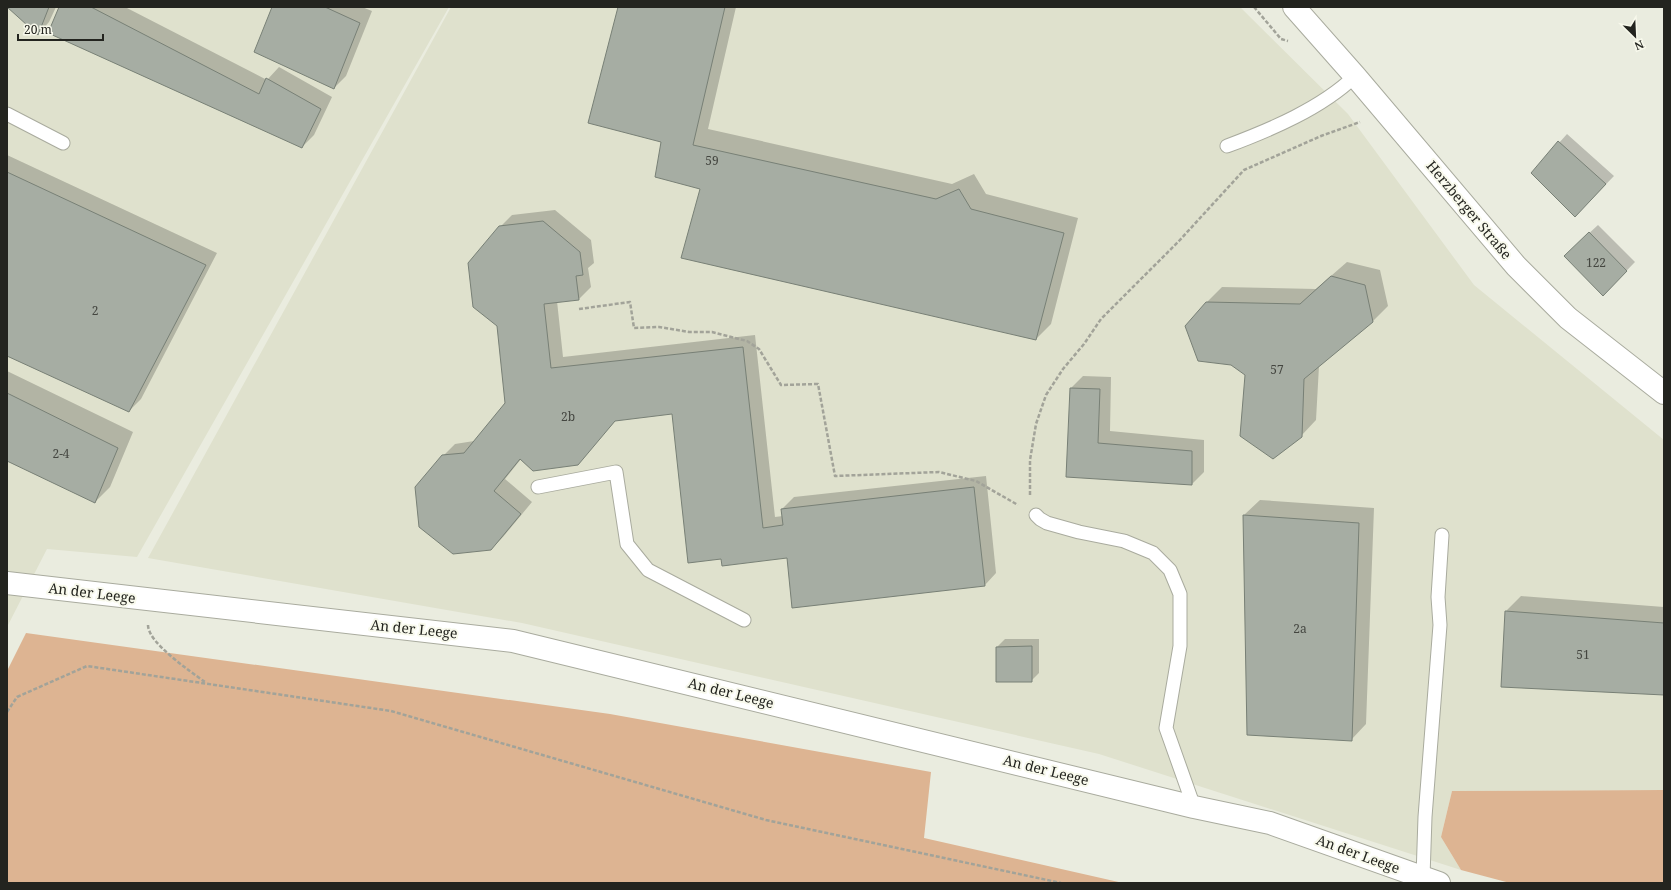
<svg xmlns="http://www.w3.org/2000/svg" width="1671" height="890" font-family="'Noto Serif',serif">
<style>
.built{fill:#dfe1cd}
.forest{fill:#ddb492}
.shadow{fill:#0003}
.building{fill:#a6ada3;stroke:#788076}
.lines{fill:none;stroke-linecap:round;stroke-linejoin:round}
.service-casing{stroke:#a9ab9e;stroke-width:15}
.minor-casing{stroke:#a9ab9e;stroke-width:24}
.tertiary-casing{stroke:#a9ab9e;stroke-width:24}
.path{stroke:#a2a399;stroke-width:2.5;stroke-dasharray:4 2;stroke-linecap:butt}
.service{stroke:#fff;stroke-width:13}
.minor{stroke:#fff;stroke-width:22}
.tertiary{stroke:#fff;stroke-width:22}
.labels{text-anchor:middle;stroke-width:4;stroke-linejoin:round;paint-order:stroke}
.number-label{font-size:12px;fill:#444640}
.street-label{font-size:14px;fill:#23241f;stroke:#f8f9ec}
</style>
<rect width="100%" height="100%" fill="#eaecdf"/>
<path class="built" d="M 7,7 L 449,7 L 137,557 L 47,549 L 7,627 Z
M 451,7 L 1240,7 L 1348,114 L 1474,285 L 1664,440 L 1664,790 L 1452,791 L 1441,837 L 1461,870 L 1099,754 L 522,623 L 148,558 Z"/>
<path class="forest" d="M 26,633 L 610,714 L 931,772 L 924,838 L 1123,883 L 7,883 L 7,671 Z
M 1664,790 L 1664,883 L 1510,883 L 1461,870 L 1441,837 L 1452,791 Z"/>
<path class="shadow" d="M 8,7 L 56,7 L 49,22 L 38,34 Z
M 60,7 L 125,7 L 267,80 L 279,67 L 332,97 L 314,135 L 302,147 Z
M 273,7 L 362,7 L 372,11 L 346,76 L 334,88 Z
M 619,7 L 736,7 L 708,129 L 952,184 L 974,174 L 986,194 L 1078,218 L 1051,324 L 1036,339 L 701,189 L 662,141 Z
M 1567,134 L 1614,176 L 1583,208 L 1532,173 Z
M 7,155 L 217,253 L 141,399 L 129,411 L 7,355 Z
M 555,210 L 591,240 L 594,263 L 588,268 L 591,287 L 579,299 L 557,301 L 563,357 L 755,335 L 775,517 L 783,516 L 782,509 L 794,497 L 986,476 L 996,573 L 985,585 L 787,557 L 722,558 L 673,413 L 617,419 L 577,464 L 521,459 L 505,479 L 532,502 L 503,537 L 491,549 L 443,456 L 455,444 L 474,441 L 506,403 L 500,227 L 512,215 Z
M 1598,225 L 1635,262 L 1603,295 L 1573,248 Z
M 1347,262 L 1380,270 L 1388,306 L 1373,321 L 1319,366 L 1316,420 L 1301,436 L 1246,374 L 1207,302 L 1222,287 L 1316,289 Z
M 7,371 L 133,432 L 110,487 L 95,502 L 7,460 Z
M 1083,376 L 1111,377 L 1110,431 L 1204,440 L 1204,472 L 1192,484 L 1067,476 L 1071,388 Z
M 1260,500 L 1374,508 L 1366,724 L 1351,740 L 1244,515 Z
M 1521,596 L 1664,607 L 1664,694 L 1506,611 Z
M 1005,639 L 1039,639 L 1039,673 L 1031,681 L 997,681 L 997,647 Z"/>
<path class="building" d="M 7,7 L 49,7 L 38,35 Z
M 59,7 L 91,7 L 259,94 L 266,78 L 321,109 L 302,148 L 48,33 Z
M 272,7 L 325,7 L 360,23 L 334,89 L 254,52 Z
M 618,7 L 725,7 L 693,145 L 936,199 L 959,189 L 971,209 L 1064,233 L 1036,340 L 681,258 L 700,189 L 655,177 L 661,142 L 588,123 Z
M 1558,141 L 1606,184 L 1575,217 L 1531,173 Z
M 7,172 L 206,265 L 129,412 L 7,356 Z
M 543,221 L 580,252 L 583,275 L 576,276 L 579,300 L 544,304 L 551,368 L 743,347 L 763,528 L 783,525 L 781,509 L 974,487 L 985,586 L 792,608 L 787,558 L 722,566 L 721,559 L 688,563 L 672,414 L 615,421 L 578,465 L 533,471 L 520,459 L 494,491 L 521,514 L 491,550 L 453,554 L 419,527 L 415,487 L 442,455 L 464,453 L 505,403 L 497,326 L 473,307 L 468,263 L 499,226 Z
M 1589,232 L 1627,271 L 1603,296 L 1564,256 Z
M 1331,276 L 1365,285 L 1373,322 L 1304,379 L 1302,437 L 1273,459 L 1240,436 L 1245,375 L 1231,365 L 1198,361 L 1185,326 L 1206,302 L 1300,304 Z
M 1070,388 L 1100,389 L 1098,443 L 1192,451 L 1192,485 L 1066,477 Z
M 7,393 L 118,448 L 95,503 L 7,461 Z
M 1243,515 L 1359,523 L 1352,741 L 1247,735 Z
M 1505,611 L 1664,623 L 1664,695 L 1501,687 Z
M 1032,646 L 1032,682 L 996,682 L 996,647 Z"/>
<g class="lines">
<g class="service-casing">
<path id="service" d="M 7,114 L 63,143
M 1227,146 C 1270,130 1322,108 1355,76
M 538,487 L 616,472 L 627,544 L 648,570 L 744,620
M 1036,515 L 1040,519 L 1047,523 L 1079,532 L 1124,541 L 1153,553 L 1170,570 L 1180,594 L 1180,646 L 1166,728 L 1194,807
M 1423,877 L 1425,817 L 1440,625 L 1438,597 L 1442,535"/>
</g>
<g class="minor-casing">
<path id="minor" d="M 7,583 L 513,641 L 1194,807 L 1270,823 L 1439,883"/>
</g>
<g class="tertiary-casing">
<path id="tertiary" d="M 1294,7 L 1355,76 L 1516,266 L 1568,318 L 1664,393"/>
</g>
<path class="path" d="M 1254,7 L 1281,39 L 1288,41
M 579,309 L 630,302 L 634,328 L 659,327 L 689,332 L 712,332 L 747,341 L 759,349 L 781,385 L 818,384 L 835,476 L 939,472 L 976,481 L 1018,505
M 1030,495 L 1030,460 L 1036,424 L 1046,395 L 1063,369 L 1084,344 L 1101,319 L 1179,241 L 1244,170 L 1321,136 L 1360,122
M 148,625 C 148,643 190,671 205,682
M 7,712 L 17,697 L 87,666 L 391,711 L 766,820 L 1061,883"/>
<use href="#service" class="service"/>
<use href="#minor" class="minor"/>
<use href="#tertiary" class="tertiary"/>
</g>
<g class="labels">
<g class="number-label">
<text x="712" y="165">59</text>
<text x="1596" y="267">122</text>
<text x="95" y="315">2</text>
<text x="1277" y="374">57</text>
<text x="568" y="421">2b</text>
<text x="61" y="458">2-4</text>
<text x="1300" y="633">2a</text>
<text x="1583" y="659">51</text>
</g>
<g class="street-label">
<text transform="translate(1469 210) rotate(50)" y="5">Herzberger Straße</text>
<text transform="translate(92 593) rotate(7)" y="5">An der Leege</text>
<text transform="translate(414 629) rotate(6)" y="5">An der Leege</text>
<text transform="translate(731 693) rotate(14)" y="5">An der Leege</text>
<text transform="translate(1046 770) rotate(14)" y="5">An der Leege</text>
<text transform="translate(1358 854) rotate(20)" y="5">An der Leege</text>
</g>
</g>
<rect width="1671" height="890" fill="none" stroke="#23241f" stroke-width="16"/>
<g transform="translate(1635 36) rotate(156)" stroke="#f8f9ec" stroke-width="3" paint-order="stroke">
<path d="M0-3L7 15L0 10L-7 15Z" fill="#23241f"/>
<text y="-6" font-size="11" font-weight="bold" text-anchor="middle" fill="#23241f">N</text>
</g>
<path d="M18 34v6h85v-6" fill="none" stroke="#23241f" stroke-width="2"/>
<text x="24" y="34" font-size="12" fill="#23241f" stroke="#f8f9ec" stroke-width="3" paint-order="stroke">20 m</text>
</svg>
